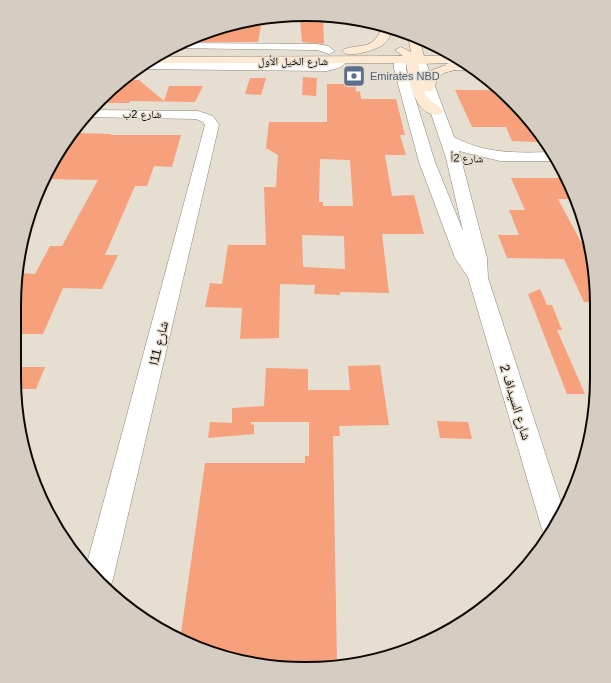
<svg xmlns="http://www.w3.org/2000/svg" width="611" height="683" font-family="Arial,'Noto Naskh Arabic',sans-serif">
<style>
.building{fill:#f7a07c;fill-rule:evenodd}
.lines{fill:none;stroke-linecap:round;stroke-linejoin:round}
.street-casing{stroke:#8c8579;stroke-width:1}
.secondary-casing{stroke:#8c8579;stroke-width:1}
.street{fill:#fff;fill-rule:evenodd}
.secondary{fill:#fee9d3;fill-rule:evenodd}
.labels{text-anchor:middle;stroke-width:3;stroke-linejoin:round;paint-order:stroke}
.far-street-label{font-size:11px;fill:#0e0b07;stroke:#e6ded1}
.far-service-label{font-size:11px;fill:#4e5e75;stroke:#e6ded1;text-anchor:start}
.street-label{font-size:13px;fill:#0e0b07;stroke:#e6ded1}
.rim{fill:none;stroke:#0e0b07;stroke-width:2}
</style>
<rect width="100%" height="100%" fill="#e6ded1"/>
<path class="building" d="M 300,19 L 323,20 L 324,44 L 302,42 Z
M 226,26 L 261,26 L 258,42 L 187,42 Z
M 303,77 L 317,78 L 316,96 L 302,95 Z
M 250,78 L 266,78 L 261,95 L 245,94 Z
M 122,80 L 139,80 L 164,101 L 169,86 L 203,86 L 195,102 L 130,101 L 129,103 L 97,103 Z
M 327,84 L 349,84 L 349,86 L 356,86 L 356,92 L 360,91 L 361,99 L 396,99 L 405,135 L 400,135 L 406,155 L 385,155 L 392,196 L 414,195 L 424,234 L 382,234 L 389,293 L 340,292 L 340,295 L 314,294 L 315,285 L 280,284 L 279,338 L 240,339 L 242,308 L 205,307 L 210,283 L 222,284 L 228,245 L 266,245 L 264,187 L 276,187 L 278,155 L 266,148 L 269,122 L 327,122 ZM 320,159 L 350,160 L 353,206 L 323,206 L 323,202 L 319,202 ZM 302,235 L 344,236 L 345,269 L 303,267 Z
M 455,90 L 502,90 L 534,125 L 530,125 L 539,142 L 512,141 L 506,127 L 472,127 Z
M 77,133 L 111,134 L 111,135 L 181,135 L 172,167 L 154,166 L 147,186 L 135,186 L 105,255 L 118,255 L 102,289 L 63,288 L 43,334 L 16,334 L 19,273 L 35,274 L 50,246 L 62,246 L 98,180 L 46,179 L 51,165 L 57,165 Z
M 511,178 L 564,178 L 576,199 L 558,199 L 581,242 L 589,242 L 596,287 L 596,302 L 584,302 L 564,259 L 507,258 L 498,235 L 519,235 L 509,210 L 525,210 Z
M 540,289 L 547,305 L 552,305 L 562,330 L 557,330 L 585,394 L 567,394 L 528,294 Z
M 380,365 L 389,425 L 339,426 L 340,436 L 333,436 L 337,665 L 306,669 L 248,663 L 180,640 L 205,463 L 305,463 L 305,456 L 309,456 L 309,422 L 251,422 L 251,424 L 254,425 L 254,434 L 208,438 L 210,422 L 232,423 L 232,408 L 264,406 L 266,368 L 308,369 L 308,390 L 350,390 L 348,366 Z
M 14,367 L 45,367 L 36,389 L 15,389 Z
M 437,421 L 468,422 L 472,439 L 440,438 Z"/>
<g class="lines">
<g class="street-casing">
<path id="street" d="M 180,43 L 317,44 L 328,46 L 335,51 L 329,54 L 317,50 L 169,48 Z
M 400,56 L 406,60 L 406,69 L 435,162 L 463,231 L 446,158 L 413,60 L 415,58 L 419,56 L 425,60 L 454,137 C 485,154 517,153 552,152 L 557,161 L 500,161 L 459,151 L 487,258 L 488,278 L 564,511 L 548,537 L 545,536 L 541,526 L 468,277 L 455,258 L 419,162 L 394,69 L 394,60 Z
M 341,57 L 347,61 C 342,68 335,69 327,71 L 136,69 L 145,63 L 327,63 Z
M 450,63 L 466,63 L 474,70 L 446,70 L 444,67 L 446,64 Z
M 90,110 L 198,111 L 213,116 L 219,125 L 113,579 L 109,590 L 86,567 L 205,125 L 203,122 L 196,119 L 83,117 Z"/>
</g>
<g class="secondary-casing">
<path id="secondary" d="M 383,26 L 392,28 C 391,34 389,40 384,44 C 377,50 348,59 342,51 L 344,49 C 367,43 372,50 383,26 Z
M 409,34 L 419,38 L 424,56 L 455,56 L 467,64 L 465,67 L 444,73 L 439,77 L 432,91 L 424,91 C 427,101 437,103 443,111 L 441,114 C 415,120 409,80 406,63 L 146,63 L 155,57 L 403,56 L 395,50 L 401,47 L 411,52 L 408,36 ZM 418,63 L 419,64 L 452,63 L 432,70 L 423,85 Z"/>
</g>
<use href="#street" class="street"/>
<use href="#secondary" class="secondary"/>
</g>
<defs>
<g id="bank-square" transform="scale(1.15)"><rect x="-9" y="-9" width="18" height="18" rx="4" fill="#5c6f8a" stroke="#e6ded1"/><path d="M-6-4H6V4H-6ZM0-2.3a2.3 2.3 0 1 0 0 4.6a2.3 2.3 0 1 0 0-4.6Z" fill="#fff"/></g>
</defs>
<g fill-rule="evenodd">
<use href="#bank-square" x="354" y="76"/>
</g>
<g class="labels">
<g class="far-street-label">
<text x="293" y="65">شارع الخيل الأول</text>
<text x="142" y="118">شارع 2ب</text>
<text transform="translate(467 158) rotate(2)" y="4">شارع 2أ</text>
</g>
<g class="far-service-label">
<text x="370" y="80">Emirates NBD</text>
</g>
<g class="street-label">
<text transform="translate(158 343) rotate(-76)" y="5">شارع 11ا</text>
<text transform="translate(516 402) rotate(73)" y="5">شارع السيداف 2</text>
</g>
</g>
<path d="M0 0H611V683H0ZM305 21H306A284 284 0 0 1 590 305V378A284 284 0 0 1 306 662H305A284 284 0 0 1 21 378V305A284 284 0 0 1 305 21Z" fill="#d5cdc1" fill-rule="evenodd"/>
<path class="rim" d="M305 21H306A284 284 0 0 1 590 305V378A284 284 0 0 1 306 662H305A284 284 0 0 1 21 378V305A284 284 0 0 1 305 21Z"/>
</svg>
